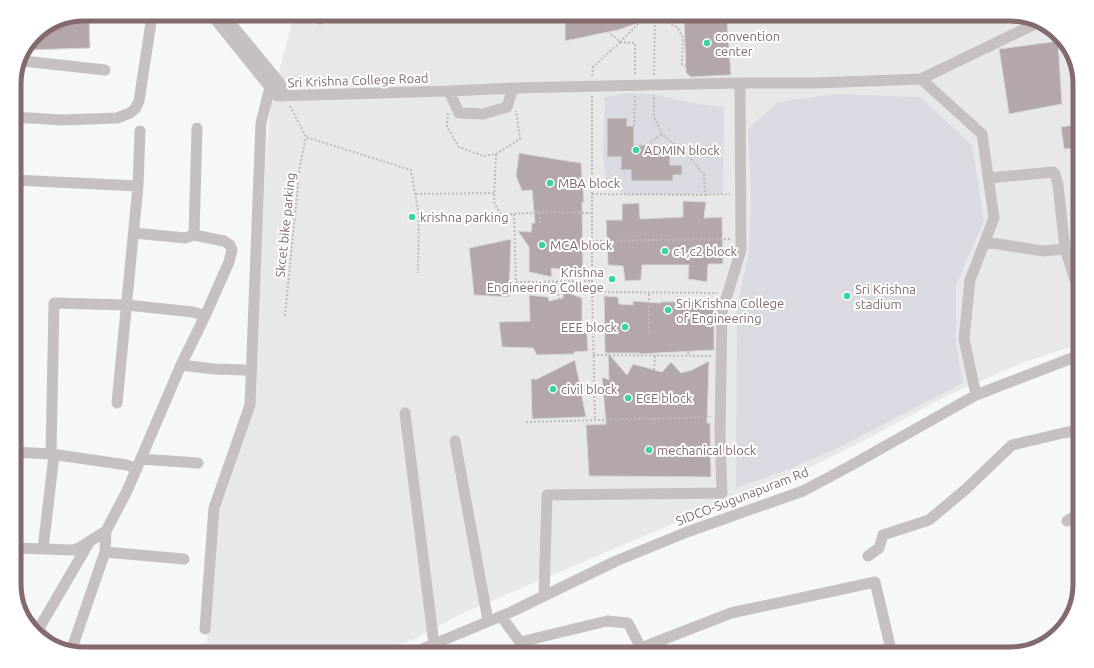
<svg xmlns="http://www.w3.org/2000/svg" width="1094" height="668" font-family="Ubuntu,sans-serif">
<style>
.built{fill:#e9e8e9}
.green{fill:#dadae2}
.building{fill:#b4a7a9;stroke:#d8d9da}
.lines{fill:none;stroke-linecap:round;stroke-linejoin:round}
.path{stroke:#bfbabb;stroke-width:2;stroke-dasharray:2 2;stroke-linecap:butt}
.minor{stroke:#c7c0c1;stroke-width:11}
.poi-dot{fill:#3ad4a1;stroke:#fff;stroke-width:1.5}
.labels{text-anchor:middle;stroke-width:4;stroke-linejoin:round;paint-order:stroke}
.poi-label{font-size:13px;fill:#846a6d;stroke:#fff;text-anchor:start}
.street-label{font-size:13px;fill:#846a6d;stroke:#fff}
.rim{fill:none;stroke:#846a6d;stroke-width:5}
</style>
<rect width="100%" height="100%" fill="#f6f7f8"/>
<path class="built" d="M 294,14 L 1010,14 L 1045,23 L 1071,49 L 1080,79 L 1080,344 L 1022,363 L 946,396 L 880,432 L 809,468 L 737,497 L 597,556 L 463,613 L 413,640 L 363,654 L 185,654 L 207,642 L 213,515 L 253,405 L 265,171 L 270,107 Z"/>
<path class="green" d="M 627,93 L 652,94 L 698,104 L 724,107 L 723,194 L 674,195 L 626,195 L 606,183 L 603,151 L 605,97 Z
M 835,94 L 920,97 L 972,145 L 984,221 L 956,285 L 956,345 L 963,383 L 842,446 L 792,468 L 736,488 L 737,308 L 749,251 L 751,192 L 748,129 L 778,102 Z"/>
<path class="building" d="M 84,14 L 89,14 L 90,48 L 27,50 L 35,34 L 57,19 Z
M 565,14 L 638,14 L 638,23 L 618,30 L 565,41 Z
M 684,20 L 727,20 L 731,75 L 691,77 L 686,73 Z
M 1058,41 L 1062,104 L 1009,114 L 999,49 Z
M 607,118 L 627,118 L 627,126 L 634,126 L 634,145 L 647,145 L 647,155 L 670,155 L 670,165 L 682,165 L 682,175 L 673,175 L 673,181 L 631,181 L 631,170 L 621,170 L 621,157 L 607,157 Z
M 1080,124 L 1080,148 L 1064,149 L 1061,127 Z
M 519,153 L 562,160 L 581,163 L 584,202 L 582,202 L 583,272 L 551,268 L 552,277 L 529,272 L 529,247 L 518,231 L 531,232 L 532,223 L 535,223 L 532,190 L 522,191 L 516,176 Z
M 683,201 L 706,202 L 704,218 L 722,217 L 723,264 L 708,264 L 707,282 L 688,279 L 689,265 L 642,265 L 641,280 L 625,281 L 623,266 L 608,265 L 606,220 L 622,220 L 622,204 L 639,203 L 640,219 L 683,217 Z
M 511,239 L 509,297 L 474,295 L 469,248 Z
M 563,291 L 582,298 L 582,330 L 587,334 L 588,351 L 574,352 L 574,354 L 537,355 L 533,348 L 502,347 L 499,322 L 530,321 L 529,295 L 548,297 L 549,301 L 563,298 Z
M 604,296 L 618,297 L 619,304 L 633,305 L 633,301 L 661,303 L 660,302 L 714,301 L 714,350 L 639,354 L 640,353 L 605,353 Z
M 608,353 L 627,375 L 633,364 L 662,372 L 671,362 L 681,373 L 692,370 L 709,361 L 707,423 L 710,423 L 711,477 L 589,476 L 586,425 L 606,424 L 602,377 L 609,380 Z
M 575,360 L 586,417 L 532,419 L 531,379 L 537,379 Z"/>
<g class="lines">
<path class="path" d="M 646,14 L 655,15 L 678,28 L 683,38 L 682,65 L 686,66
M 620,42 L 635,43 L 635,75
M 620,42 L 638,24 L 639,14
M 654,75 L 655,15 L 658,14
M 592,76 L 593,67 L 620,42 L 609,32
M 592,96 L 592,281 L 595,421
M 290,106 L 306,137 L 411,170 L 419,216 L 418,273
M 448,113 L 447,127 L 459,147 L 483,156 L 496,154 L 520,139 L 516,111
M 634,126 L 635,95
M 647,145 L 662,134
M 496,154 L 494,202 L 501,215 L 541,212 L 591,213
M 416,194 L 494,193
M 592,194 L 705,195 L 704,175 L 689,156 L 662,134 L 654,117 L 654,95
M 705,195 L 730,194
M 514,214 L 516,282 L 591,281
M 540,223 L 541,212
M 592,241 L 730,239
M 556,282 L 559,299
M 592,292 L 717,293
M 285,316 L 300,165 L 306,137
M 649,332 L 649,292
M 688,352 L 689,356
M 593,355 L 712,356
M 654,370 L 655,356
M 654,419 L 654,424
M 526,422 L 711,417"/>
<path class="minor" d="M 211,14 L 277,96 L 449,91
M 223,14 L 279,82 L 285,96
M 320,19 L 323,14
M 23,61 L 105,70
M 921,79 L 1039,22
M 513,88 L 507,107 L 483,114 L 459,113 L 449,91 L 513,88 L 740,83
M 14,117 L 62,120 L 117,118 L 130,113 L 135,109 L 139,101 L 152,16
M 989,178 L 1053,172 L 1055,174 L 1058,185 L 1065,249 L 1080,295
M 14,180 L 138,186 L 117,403
M 138,186 L 140,131
M 194,235 L 197,128
M 985,242 L 1043,251 L 1065,249
M 181,365 L 214,369 L 246,370
M 405,413 L 434,644
M 455,441 L 488,621
M 14,452 L 51,454 L 127,465 L 137,469
M 51,454 L 54,303 L 127,305 L 193,312 L 205,316
M 141,459 L 198,463
M 1067,521 L 1080,513
M 14,548 L 73,550 L 79,548 L 106,531
M 43,549 L 54,455
M 105,552 L 184,559
M 868,556 L 879,548 L 883,535 L 929,520 L 966,489 L 1012,445 L 1063,433 L 1080,430
M 544,595 L 547,495 L 722,493 L 720,431 L 722,312 L 741,250 L 740,83 L 814,83 L 921,79 L 982,134 L 994,218 L 970,280 L 964,339 L 976,395
M 22,614 L 56,647
M 501,616 L 520,642 L 607,621 L 628,623 L 641,648 L 731,613 L 875,582 L 892,654
M 205,629 L 214,508 L 250,405 L 261,123 L 273,75
M 38,630 L 90,541
M 71,651 L 105,552 L 106,531 L 127,491 L 181,365 L 205,316 L 229,262 L 232,250 L 230,245 L 224,241 L 194,235 L 185,238 L 134,233
M 410,654 L 511,612 L 616,561 L 687,532 L 803,491 L 850,466 L 976,395 L 1080,355
M 627,654 L 641,648"/>
</g>
<g class="poi-dot">
<circle cx="707" cy="43" r="4"/>
<circle cx="636" cy="150" r="4"/>
<circle cx="550" cy="183" r="4"/>
<circle cx="412" cy="217" r="4"/>
<circle cx="542" cy="245" r="4"/>
<circle cx="665" cy="251" r="4"/>
<circle cx="612" cy="279" r="4"/>
<circle cx="847" cy="296" r="4"/>
<circle cx="668" cy="310" r="4"/>
<circle cx="625" cy="327" r="4"/>
<circle cx="553" cy="389" r="4"/>
<circle cx="628" cy="398" r="4"/>
<circle cx="649" cy="450" r="4"/>
</g>
<g class="labels">
<g class="poi-label">
<text x="715" y="41">convention<tspan x="715" dy="15">center</tspan></text>
<text x="644" y="155">ADMIN block</text>
<text x="558" y="188">MBA block</text>
<text x="420" y="222">krishna parking</text>
<text x="550" y="250">MCA block</text>
<text x="673" y="256">c1,c2 block</text>
<text x="604" y="277" text-anchor="end">Krishna<tspan x="604" dy="15">Engineering College</tspan></text>
<text x="855" y="294">Sri Krishna<tspan x="855" dy="15">stadium</tspan></text>
<text x="676" y="308">Sri Krishna College<tspan x="676" dy="15">of Engineering</tspan></text>
<text x="617" y="332" text-anchor="end">EEE block</text>
<text x="561" y="394">civil block</text>
<text x="636" y="403">ECE block</text>
<text x="657" y="455">mechanical block</text>
</g>
<g class="street-label">
<text transform="translate(358 80) rotate(-2)" y="5">Sri Krishna College Road</text>
<text transform="translate(285 225) rotate(-84)" y="5">Skcet bike parking</text>
<text transform="translate(742 496) rotate(-21)" y="5">SIDCO-Sugunapuram Rd</text>
</g>
</g>
<path d="M0 0H1094V668H0ZM84 21H1010A63 63 0 0 1 1073 84V584A63 63 0 0 1 1010 647H84A63 63 0 0 1 21 584V84A63 63 0 0 1 84 21Z" fill="#fff" fill-rule="evenodd"/>
<path class="rim" d="M84 21H1010A63 63 0 0 1 1073 84V584A63 63 0 0 1 1010 647H84A63 63 0 0 1 21 584V84A63 63 0 0 1 84 21Z"/>
</svg>
